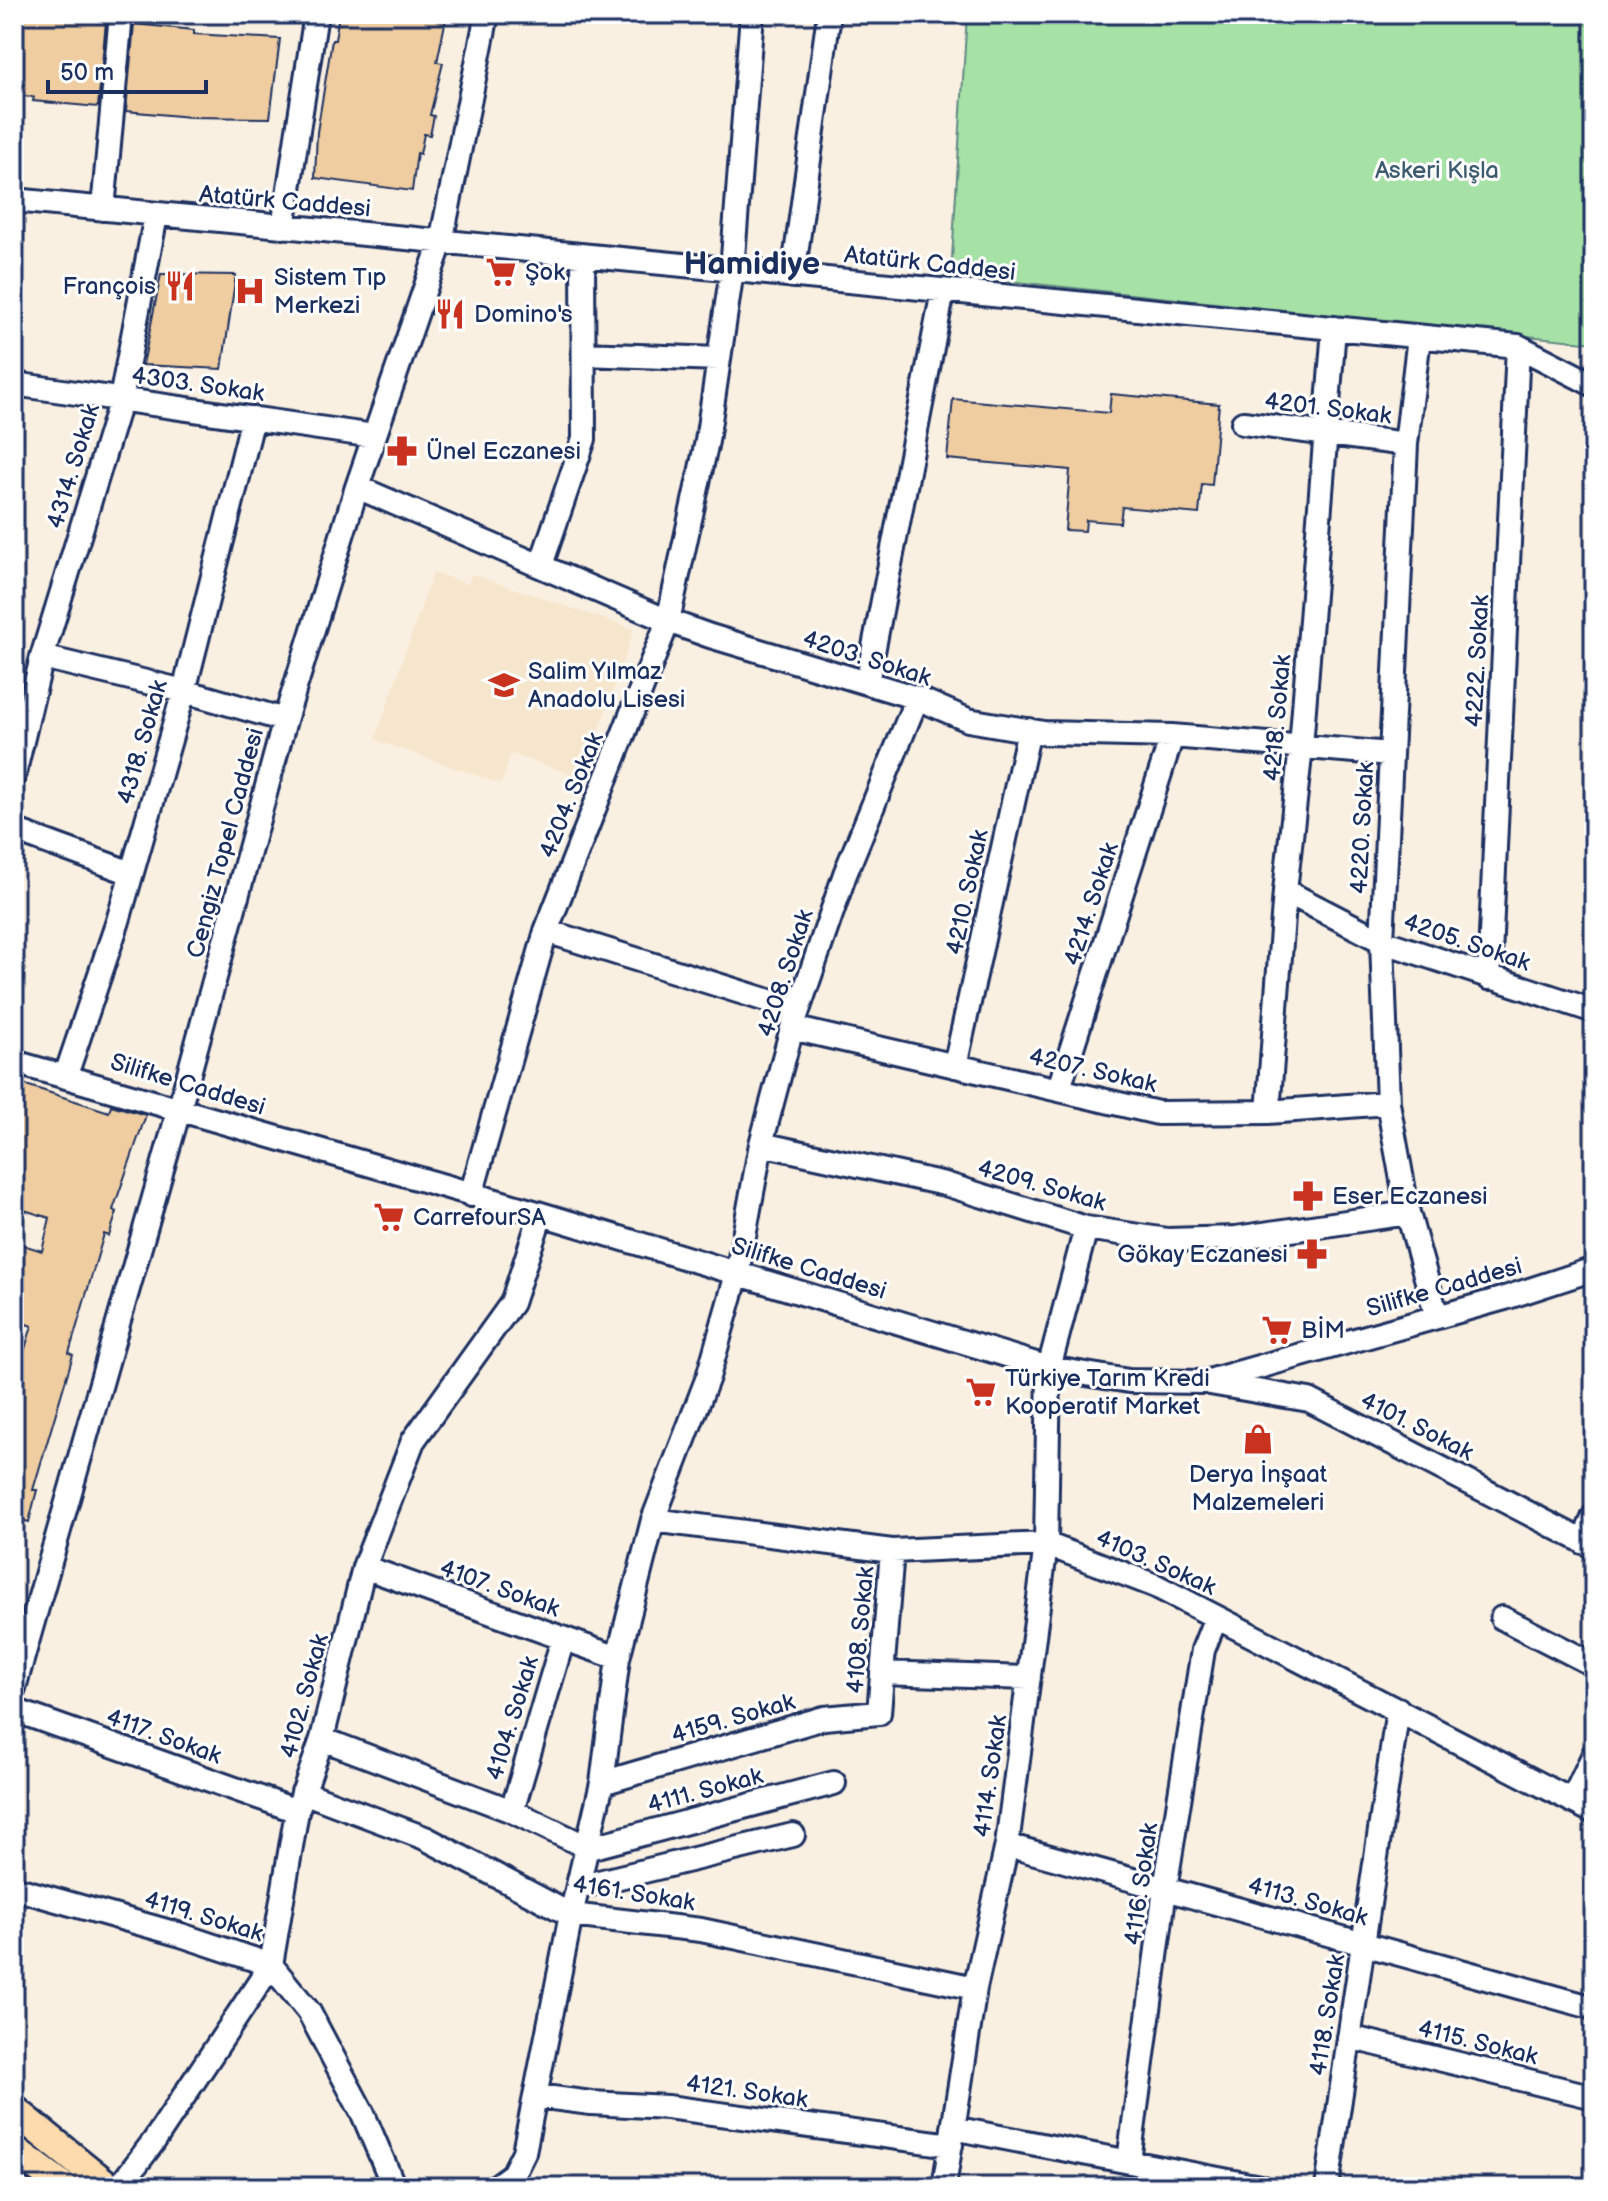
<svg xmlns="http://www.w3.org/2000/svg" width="1608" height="2201" font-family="'Balsamiq Sans',sans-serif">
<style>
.built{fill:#f7e6ce}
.green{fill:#a6e1a6;stroke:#608882;stroke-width:2}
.building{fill:#efcda0;stroke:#1b2f5e;stroke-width:2}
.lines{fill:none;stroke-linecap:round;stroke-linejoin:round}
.minor-casing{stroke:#1b2f5e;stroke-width:28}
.major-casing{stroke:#1b2f5e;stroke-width:34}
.minor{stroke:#fff;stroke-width:22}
.major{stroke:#fedbac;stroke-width:28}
.labels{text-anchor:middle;stroke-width:6;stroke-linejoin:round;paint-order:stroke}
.park-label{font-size:24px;fill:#3e5c70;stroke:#fff}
.street-label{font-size:24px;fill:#1b2f5e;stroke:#fff}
.poi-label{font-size:24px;fill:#1b2f5e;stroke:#fff;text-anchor:start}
.district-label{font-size:32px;font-weight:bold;fill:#1b2f5e;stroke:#fff}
</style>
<rect width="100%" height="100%" fill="#faf0e2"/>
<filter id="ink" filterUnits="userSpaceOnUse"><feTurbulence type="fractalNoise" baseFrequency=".0125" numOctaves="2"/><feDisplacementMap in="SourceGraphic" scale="16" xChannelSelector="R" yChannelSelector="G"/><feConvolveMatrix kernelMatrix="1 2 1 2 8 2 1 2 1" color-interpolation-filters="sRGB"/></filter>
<g filter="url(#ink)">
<path class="built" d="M 433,572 L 468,584 L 472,574 L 634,629 L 583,778 L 511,754 L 501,784 L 375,740 Z"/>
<path class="green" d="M 967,14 L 1594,14 L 1594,343 L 951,275 Z"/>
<path class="building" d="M 14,14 L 106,21 L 98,107 L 33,101 L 34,97 L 14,95 Z
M 339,14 L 447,14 L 437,62 L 443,63 L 430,115 L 434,116 L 430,135 L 424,134 L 420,154 L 417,153 L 412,191 L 315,178 L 317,132 L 332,40 L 335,40 Z
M 134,24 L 194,30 L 194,34 L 280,39 L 270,118 L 190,117 L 126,111 Z
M 161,274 L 236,275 L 222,369 L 143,365 Z
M 1111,394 L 1219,404 L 1212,485 L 1202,484 L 1199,514 L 1122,507 L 1120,523 L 1086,520 L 1085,531 L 1065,530 L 1070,470 L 947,459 L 953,399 L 1109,413 Z
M 23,1084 L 109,1112 L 111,1105 L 146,1115 L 113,1210 L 117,1212 L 109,1236 L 104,1234 L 69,1353 L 73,1355 L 33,1490 L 37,1490 L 29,1522 L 14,1518 L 14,1384 L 32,1326 L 14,1320 L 14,1242 L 42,1251 L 50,1218 L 14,1207 L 14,1110 Z"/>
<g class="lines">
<g class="minor-casing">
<path id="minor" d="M 14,200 L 1518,346 L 1594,385
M 103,209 L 121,14
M 283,227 L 316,14
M 793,276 L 829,14
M 1419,337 L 1406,444 L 1382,941 L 1388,1103 L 1408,1213 L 1437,1317
M 584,354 L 719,359
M 14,384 L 374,436
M 1243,423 L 1406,444
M 357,487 L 668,621 L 710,636 L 917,698 L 968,720 L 1044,733 L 1172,736 L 1391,754
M 541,565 L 584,439 L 583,256
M 42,657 L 184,691 L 285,720
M 867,683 L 943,291
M 14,775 L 42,657 L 121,399 L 156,215
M 14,830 L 131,873
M 1285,891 L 1382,941 L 1594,1011
M 546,931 L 798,1010
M 1489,978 L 1518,346
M 792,1028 L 1158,1113 L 1268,1112 L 1388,1103
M 14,1062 L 541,1214 L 1049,1368 L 1129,1381 L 1205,1382 L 1505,1298 L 1594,1269
M 955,1066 L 1029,730
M 66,1075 L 118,921 L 184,691 L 253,418
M 1059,1088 L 1172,736
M 1268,1112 L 1285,891 L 1301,747 L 1334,328
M 761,1144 L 945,1184 L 1086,1228 L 1167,1240 L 1236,1238 L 1408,1213
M 471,1195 L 546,931 L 668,621 L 707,441 L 732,270 L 752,14
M 1210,1383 L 1309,1400 L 1594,1547
M 653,1520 L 892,1551 L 1046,1544 L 1156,1586 L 1594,1812
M 1583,1542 L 1594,1516
M 364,1567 L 618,1658
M 1502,1618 L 1594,1665
M 882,1673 L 1029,1678
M 14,1688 L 179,1110 L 285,720 L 357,487 L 441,242 L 487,14
M 14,1710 L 297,1811
M 322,1739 L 512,1811 L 589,1848 L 834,1783
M 602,1783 L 824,1718 L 879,1713 L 892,1551
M 303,1792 L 425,1838 L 571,1915 L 701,1930 L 975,1988
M 1572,1801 L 1594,1754
M 512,1811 L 563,1639
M 1007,1845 L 1594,2008
M 578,1887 L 793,1835
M 14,1888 L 181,1935 L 271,1965 L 309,2012 L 363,2114 L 394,2187
M 1349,2037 L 1594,2097
M 537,2096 L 591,2103 L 667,2107 L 951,2145
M 953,2128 L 1260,2187
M 1129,2161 L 1165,1889 L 1203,1650 L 1216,1617
M 119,2187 L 154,2141 L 271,1965 L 297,1811 L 322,1739 L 364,1567 L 413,1441 L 512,1303 L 541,1214
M 495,2187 L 513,2174 L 524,2152 L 571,1915 L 602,1783 L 618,1658 L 653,1520 L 708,1377 L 737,1274 L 761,1144 L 792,1028 L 845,874 L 917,698
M 944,2187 L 975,1988 L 1007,1845 L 1046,1544 L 1049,1368 L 1086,1228
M 1327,2187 L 1398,1709"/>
</g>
<g class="major-casing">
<path id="major" d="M 14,2110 L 109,2187
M 14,2150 L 64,2187"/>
</g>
<use href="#minor" class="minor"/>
<use href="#major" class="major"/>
</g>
</g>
<defs>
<g id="supermarket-bare" transform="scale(2.4)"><path d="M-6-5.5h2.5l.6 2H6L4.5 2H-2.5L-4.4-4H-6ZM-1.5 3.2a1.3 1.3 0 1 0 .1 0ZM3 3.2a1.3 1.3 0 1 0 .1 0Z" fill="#c8321e" stroke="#fff" stroke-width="2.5" paint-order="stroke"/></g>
<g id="restaurant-bare" transform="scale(2.4)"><path d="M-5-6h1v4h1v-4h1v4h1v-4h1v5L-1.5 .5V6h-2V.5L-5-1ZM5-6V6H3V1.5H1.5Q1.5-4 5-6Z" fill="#c8321e" stroke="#fff" stroke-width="2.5" paint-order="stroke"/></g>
<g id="hospital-bare" transform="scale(2.4)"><path d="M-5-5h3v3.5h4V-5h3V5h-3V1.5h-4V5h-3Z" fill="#c8321e" stroke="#fff" stroke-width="2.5" paint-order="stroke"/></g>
<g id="pharmacy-bare" transform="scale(2.4)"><path d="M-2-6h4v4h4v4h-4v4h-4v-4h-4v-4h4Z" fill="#c8321e" stroke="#fff" stroke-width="2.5" paint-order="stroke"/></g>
<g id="school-bare" transform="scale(2.4)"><path d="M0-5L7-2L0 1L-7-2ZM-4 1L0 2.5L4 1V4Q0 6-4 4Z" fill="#c8321e" stroke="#fff" stroke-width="2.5" paint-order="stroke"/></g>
<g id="shop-bare" transform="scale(2.4)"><path d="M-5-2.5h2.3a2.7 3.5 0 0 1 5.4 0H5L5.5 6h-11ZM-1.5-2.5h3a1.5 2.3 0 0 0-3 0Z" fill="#c8321e" stroke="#fff" stroke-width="2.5" paint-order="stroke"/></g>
</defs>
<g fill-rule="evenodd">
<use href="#supermarket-bare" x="501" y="272"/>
<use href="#restaurant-bare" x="180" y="286"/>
<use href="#hospital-bare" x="250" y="291"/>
<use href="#restaurant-bare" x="450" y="314"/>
<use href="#pharmacy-bare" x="402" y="451"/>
<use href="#school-bare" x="504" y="685"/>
<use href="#pharmacy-bare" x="1308" y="1196"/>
<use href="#supermarket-bare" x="389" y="1217"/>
<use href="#pharmacy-bare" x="1312" y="1254"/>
<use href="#supermarket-bare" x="1277" y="1330"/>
<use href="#supermarket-bare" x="981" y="1392"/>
<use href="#shop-bare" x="1258" y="1439"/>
</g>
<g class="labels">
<g class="park-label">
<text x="1437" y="178">Askeri Kışla</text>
</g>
<g class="street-label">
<text transform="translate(285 201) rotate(5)" y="8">Atatürk Caddesi</text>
<text transform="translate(930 263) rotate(6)" y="8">Atatürk Caddesi</text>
<text transform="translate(198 384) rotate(8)" y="8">4303. Sokak</text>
<text transform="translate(1328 408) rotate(7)" y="8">4201. Sokak</text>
<text transform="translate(73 466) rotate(-73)" y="8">4314. Sokak</text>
<text transform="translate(867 658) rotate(18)" y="8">4203. Sokak</text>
<text transform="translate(1477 661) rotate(-87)" y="8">4222. Sokak</text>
<text transform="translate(1277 718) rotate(-85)" y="8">4218. Sokak</text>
<text transform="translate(142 742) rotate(-74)" y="8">4318. Sokak</text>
<text transform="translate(571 795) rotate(-68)" y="8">4204. Sokak</text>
<text transform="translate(1362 828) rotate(-87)" y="8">4220. Sokak</text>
<text transform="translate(225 843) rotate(-75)" y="8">Cengiz Topel Caddesi</text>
<text transform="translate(967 892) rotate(-78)" y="8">4210. Sokak</text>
<text transform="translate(1091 904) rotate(-72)" y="8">4214. Sokak</text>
<text transform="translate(1467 942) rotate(19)" y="8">4205. Sokak</text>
<text transform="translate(785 973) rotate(-72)" y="8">4208. Sokak</text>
<text transform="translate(1093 1070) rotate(13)" y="8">4207. Sokak</text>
<text transform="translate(188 1084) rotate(17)" y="8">Silifke Caddesi</text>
<text transform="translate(1042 1185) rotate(16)" y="8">4209. Sokak</text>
<text transform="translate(809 1268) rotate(17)" y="8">Silifke Caddesi</text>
<text transform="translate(1444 1287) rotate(-16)" y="8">Silifke Caddesi</text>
<text transform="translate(1417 1426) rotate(27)" y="8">4101. Sokak</text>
<text transform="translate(1156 1562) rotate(24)" y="8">4103. Sokak</text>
<text transform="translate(500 1588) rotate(20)" y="8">4107. Sokak</text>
<text transform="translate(860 1630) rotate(-85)" y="8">4108. Sokak</text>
<text transform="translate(304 1696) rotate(-75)" y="8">4102. Sokak</text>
<text transform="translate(512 1718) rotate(-73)" y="8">4104. Sokak</text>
<text transform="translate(733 1718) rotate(-16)" y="8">4159. Sokak</text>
<text transform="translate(164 1736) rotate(20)" y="8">4117. Sokak</text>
<text transform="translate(990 1776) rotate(-82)" y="8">4114. Sokak</text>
<text transform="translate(705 1790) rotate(-15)" y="8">4111. Sokak</text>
<text transform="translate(1141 1884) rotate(-82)" y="8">4116. Sokak</text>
<text transform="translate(634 1893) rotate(9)" y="8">4161. Sokak</text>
<text transform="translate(1308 1901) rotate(16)" y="8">4113. Sokak</text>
<text transform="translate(204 1916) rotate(17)" y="8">4119. Sokak</text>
<text transform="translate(1327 2015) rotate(-81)" y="8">4118. Sokak</text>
<text transform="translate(1478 2042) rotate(14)" y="8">4115. Sokak</text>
<text transform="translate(747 2091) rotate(8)" y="8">4121. Sokak</text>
</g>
<g class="poi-label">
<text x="525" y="280">Şok</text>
<text x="274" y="285">Sistem Tıp<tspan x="274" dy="28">Merkezi</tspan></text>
<text x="156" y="294" text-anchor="end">François</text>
<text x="474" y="322">Domino's</text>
<text x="426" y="459">Ünel Eczanesi</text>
<text x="528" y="679">Salim Yılmaz<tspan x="528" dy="28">Anadolu Lisesi</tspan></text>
<text x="1332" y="1204">Eser Eczanesi</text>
<text x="413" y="1225">CarrefourSA</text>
<text x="1288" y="1262" text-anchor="end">Gökay Eczanesi</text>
<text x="1301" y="1338">BİM</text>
<text x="1005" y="1386">Türkiye Tarım Kredi<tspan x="1005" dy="28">Kooperatif Market</tspan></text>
<text x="1258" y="1482" text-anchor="middle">Derya İnşaat<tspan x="1258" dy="28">Malzemeleri</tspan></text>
</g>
<g class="district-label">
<text x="752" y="274">Hamidiye</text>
</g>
</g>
<rect width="1608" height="2201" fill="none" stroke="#fff" stroke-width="48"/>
<rect x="24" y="24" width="1560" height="2153" fill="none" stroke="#1b2f5e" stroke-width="3" filter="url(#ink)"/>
<path d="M48 80v12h158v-12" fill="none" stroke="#1b2f5e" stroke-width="4"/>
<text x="60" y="80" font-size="24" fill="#1b2f5e" stroke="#ffffff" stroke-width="6" paint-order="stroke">50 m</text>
</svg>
